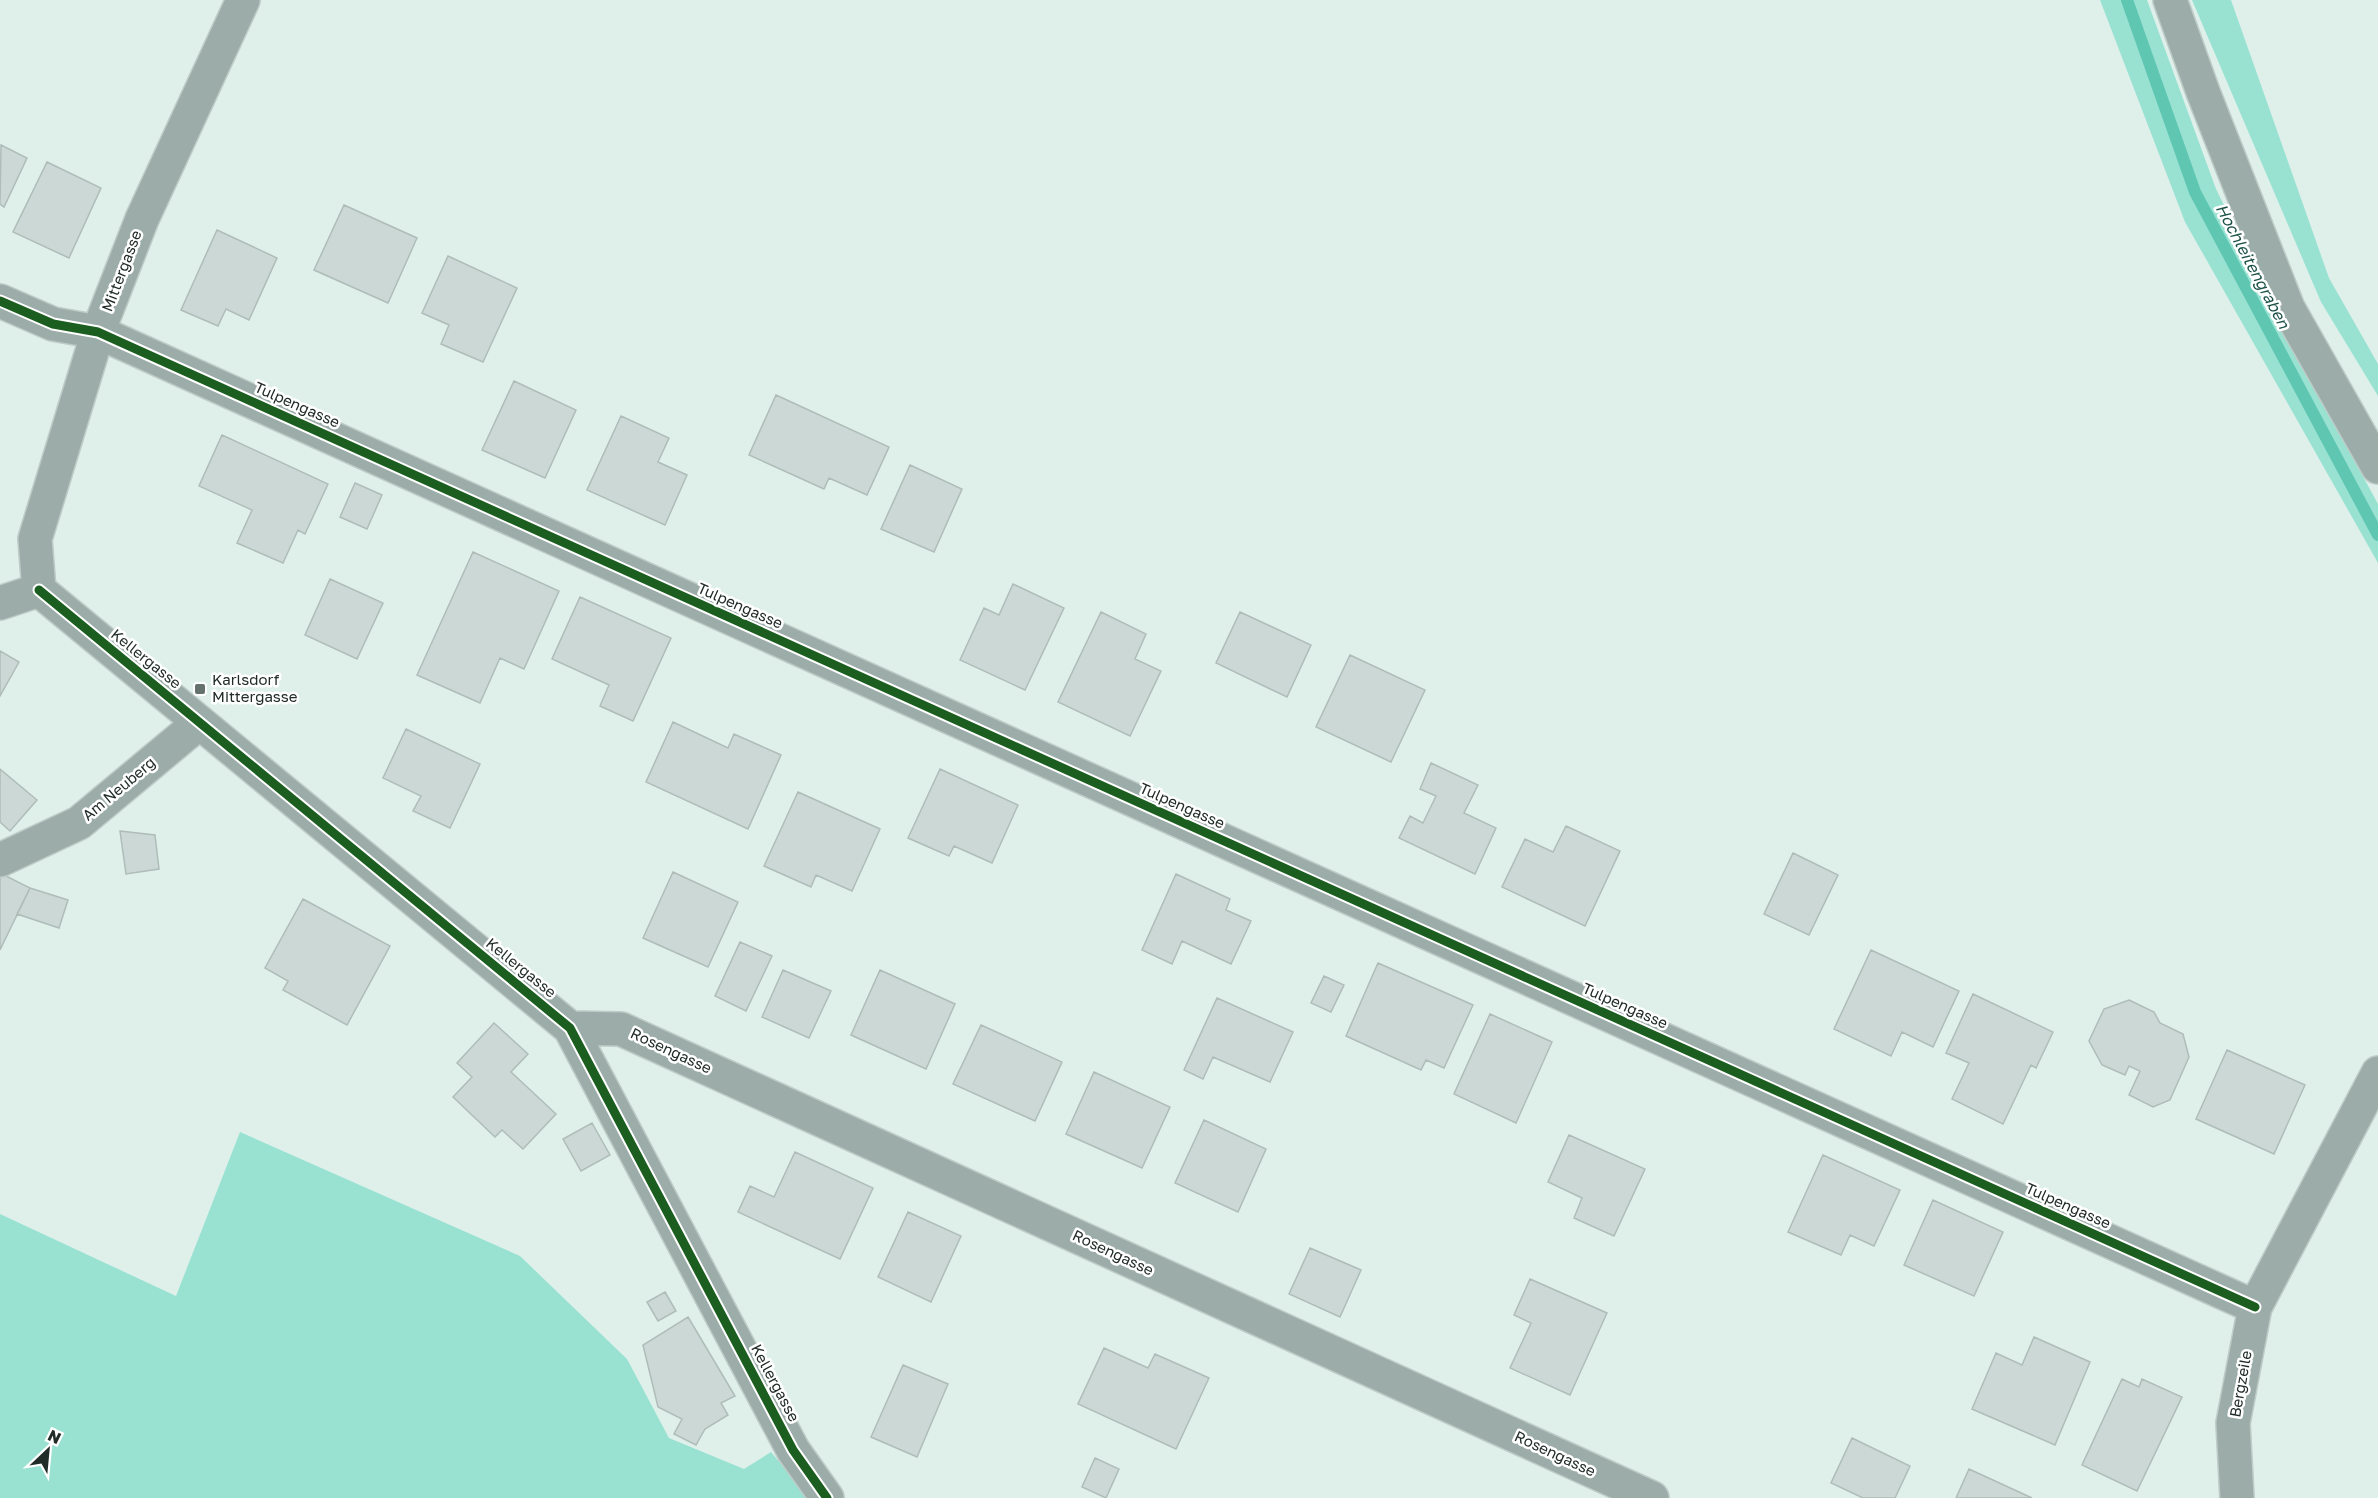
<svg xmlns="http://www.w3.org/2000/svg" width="2378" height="1498" font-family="'Golos Text',sans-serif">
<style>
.green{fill:#99e2d2}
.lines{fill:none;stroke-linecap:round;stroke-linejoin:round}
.stream{stroke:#5fc6b2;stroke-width:12}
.building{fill:#ccd8d5;stroke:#afbcb8;stroke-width:1.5}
.minor-casing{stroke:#becbc7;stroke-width:36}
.minor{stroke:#9cada9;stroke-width:33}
.cycleway-casing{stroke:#fff;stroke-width:13}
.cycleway{stroke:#1b5e20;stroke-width:9}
.poi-dot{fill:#64716d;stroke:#fff;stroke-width:2}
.labels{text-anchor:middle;stroke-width:5;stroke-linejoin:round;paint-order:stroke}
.street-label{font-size:15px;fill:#212c29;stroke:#fff}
.poi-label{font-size:15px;fill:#212c29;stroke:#fff;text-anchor:start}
.water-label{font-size:16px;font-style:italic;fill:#1c5247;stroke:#fff}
</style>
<rect width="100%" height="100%" fill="#dff0eb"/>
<path class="green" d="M 2100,0 L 2147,0 L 2216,189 L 2309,377 L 2378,504 L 2378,563 L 2185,222 Z
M 2192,0 L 2231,0 L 2329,278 L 2378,364 L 2378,396 L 2321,302 Z
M 240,1132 L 520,1256 L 627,1359 L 669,1438 L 744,1469 L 771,1452 L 810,1498 L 0,1498 L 0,1214 L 176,1296 Z"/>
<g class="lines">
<path class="stream" d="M 2127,0 L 2195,192 L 2378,535"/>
</g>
<path class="building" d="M 1,145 L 27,158 L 4,207 L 0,204 Z
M 47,162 L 101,188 L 69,258 L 13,232 Z
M 344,205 L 417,238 L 388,303 L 314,270 Z
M 217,230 L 277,258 L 249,320 L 226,309 L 218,326 L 181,310 Z
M 448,256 L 517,288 L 483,362 L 441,344 L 449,325 L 422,313 Z
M 514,381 L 576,410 L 545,478 L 482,450 Z
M 776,395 L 889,447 L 867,495 L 829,478 L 824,489 L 749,455 Z
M 621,416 L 669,438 L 658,462 L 687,475 L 665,525 L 587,490 Z
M 222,435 L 328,484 L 305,534 L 298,530 L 283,563 L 237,543 L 252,510 L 199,486 Z
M 910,465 L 962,489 L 934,552 L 881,529 Z
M 355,483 L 382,495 L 367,529 L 340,517 Z
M 473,552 L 559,591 L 524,669 L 500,658 L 480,703 L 417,675 Z
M 330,579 L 383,603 L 357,659 L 305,635 Z
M 1013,584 L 1064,608 L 1025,690 L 960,660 L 984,608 L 999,615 Z
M 580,597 L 671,638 L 633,721 L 600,706 L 609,685 L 552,659 Z
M 1101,612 L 1146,634 L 1135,659 L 1161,671 L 1130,736 L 1058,702 Z
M 1240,612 L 1311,645 L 1287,697 L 1216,663 Z
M 0,651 L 19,662 L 0,696 Z
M 1350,655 L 1425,690 L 1391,762 L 1316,727 Z
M 673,722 L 728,748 L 734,734 L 781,755 L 748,829 L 646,782 Z
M 406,729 L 480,764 L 450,828 L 413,811 L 421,796 L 383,778 Z
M 1431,763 L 1478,785 L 1464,813 L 1496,828 L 1475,874 L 1399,838 L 1410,816 L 1423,823 L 1436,796 L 1420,789 Z
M 0,769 L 37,800 L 10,831 L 0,822 Z
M 940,769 L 1018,805 L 992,863 L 954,846 L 949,856 L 908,838 Z
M 798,792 L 880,829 L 852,891 L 816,875 L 811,887 L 764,866 Z
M 1566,826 L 1620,851 L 1585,926 L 1502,887 L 1525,839 L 1553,852 Z
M 120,831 L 155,835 L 159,869 L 126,874 Z
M 1793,853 L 1838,875 L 1809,935 L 1764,914 Z
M 673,872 L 738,902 L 708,967 L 643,938 Z
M 0,873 L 30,888 L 0,950 Z
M 1176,874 L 1230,899 L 1226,910 L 1251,921 L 1231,964 L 1182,941 L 1172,964 L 1142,950 Z
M 30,888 L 68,900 L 59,928 L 17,914 Z
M 303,899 L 390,946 L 347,1025 L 283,990 L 288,981 L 265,968 Z
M 740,942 L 772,956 L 746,1011 L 715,996 Z
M 1871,950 L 1959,991 L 1933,1047 L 1902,1032 L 1891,1056 L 1834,1029 Z
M 1378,963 L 1473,1005 L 1444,1068 L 1426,1060 L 1421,1070 L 1346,1036 Z
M 783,970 L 831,991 L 809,1038 L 762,1017 Z
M 880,970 L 955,1004 L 926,1069 L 851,1035 Z
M 1324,976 L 1344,985 L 1331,1012 L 1311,1003 Z
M 1973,994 L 2053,1032 L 2036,1068 L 2031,1065 L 2003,1124 L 1952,1099 L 1969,1063 L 1946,1053 Z
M 1217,998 L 1293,1032 L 1270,1082 L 1213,1057 L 1203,1079 L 1184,1070 Z
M 2129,1000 L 2154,1012 L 2160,1023 L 2183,1034 L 2189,1057 L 2170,1100 L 2153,1107 L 2129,1095 L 2140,1071 L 2129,1066 L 2125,1075 L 2102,1065 L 2089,1041 L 2104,1009 Z
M 1490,1014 L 1552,1042 L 1516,1123 L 1454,1094 Z
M 494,1023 L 528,1054 L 511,1072 L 556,1114 L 523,1149 L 502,1130 L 495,1137 L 453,1097 L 472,1077 L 457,1063 Z
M 981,1025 L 1062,1062 L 1035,1121 L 953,1084 Z
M 2227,1050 L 2305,1085 L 2274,1154 L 2196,1119 Z
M 1094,1072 L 1170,1107 L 1142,1168 L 1066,1134 Z
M 1204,1120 L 1266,1149 L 1238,1212 L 1175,1183 Z
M 592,1123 L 610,1155 L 581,1171 L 563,1139 Z
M 1569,1135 L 1645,1169 L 1614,1236 L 1574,1218 L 1582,1198 L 1548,1182 Z
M 795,1152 L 873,1188 L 840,1259 L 738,1212 L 750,1186 L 774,1197 Z
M 1823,1155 L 1900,1190 L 1874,1246 L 1850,1235 L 1841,1255 L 1788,1232 Z
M 1933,1200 L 2003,1232 L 1974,1296 L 1904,1265 Z
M 908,1212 L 961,1236 L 931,1302 L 878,1277 Z
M 1310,1248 L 1361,1270 L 1340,1317 L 1289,1294 Z
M 1530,1279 L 1607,1313 L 1570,1395 L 1510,1368 L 1531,1323 L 1514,1315 Z
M 665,1292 L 676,1311 L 658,1321 L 647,1302 Z
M 688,1317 L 735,1396 L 721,1403 L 728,1415 L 705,1429 L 696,1445 L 674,1434 L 682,1419 L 658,1407 L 643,1345 Z
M 2034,1337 L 2090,1362 L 2055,1445 L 1972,1409 L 1996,1353 L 2022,1365 Z
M 1104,1348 L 1148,1368 L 1155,1354 L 1209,1378 L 1176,1449 L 1078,1404 Z
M 903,1365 L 948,1384 L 917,1457 L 871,1437 Z
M 2122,1379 L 2139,1387 L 2142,1379 L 2182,1397 L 2137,1491 L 2082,1465 Z
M 1852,1438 L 1910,1466 L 1895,1498 L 1863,1498 L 1831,1483 Z
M 1095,1458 L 1119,1469 L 1106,1498 L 1082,1487 Z
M 1969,1469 L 2032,1498 L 1956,1498 Z"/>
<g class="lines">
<g class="minor-casing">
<path id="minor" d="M 2170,0 L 2203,92 L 2288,308 L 2378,467
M 0,301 L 53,324 L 98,332 L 2255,1307
M 39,590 L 570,1028 L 793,1450 L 827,1498
M 39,590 L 35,539 L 98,332 L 142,219 L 243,0
M 0,603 L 39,590
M 0,860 L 79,823 L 199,723
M 570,1028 L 621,1029 L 1652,1498
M 2237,1498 L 2233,1423 L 2255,1307 L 2378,1073"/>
</g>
<use href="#minor" class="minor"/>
<g class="cycleway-casing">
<path id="cycleway" d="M 0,301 L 53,324 L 98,332 L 2255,1307
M 39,590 L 570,1028 L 793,1450 L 827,1498"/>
</g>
<use href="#cycleway" class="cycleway"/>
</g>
<rect class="poi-dot" x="194" y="683" width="12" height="12" rx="3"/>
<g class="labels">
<g class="street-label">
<text transform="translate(122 271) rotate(-69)" y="5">Mittergasse</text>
<text transform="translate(297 405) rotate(24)" y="5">Tulpengasse</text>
<text transform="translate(740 606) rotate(24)" y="5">Tulpengasse</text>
<text transform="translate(146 659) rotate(39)" y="5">Kellergasse</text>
<text transform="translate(119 789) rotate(-40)" y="5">Am Neuberg</text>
<text transform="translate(1182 806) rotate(24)" y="5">Tulpengasse</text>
<text transform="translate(521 968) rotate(39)" y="5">Kellergasse</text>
<text transform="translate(1625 1006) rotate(24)" y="5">Tulpengasse</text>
<text transform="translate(671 1051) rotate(25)" y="5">Rosengasse</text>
<text transform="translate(2068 1206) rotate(24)" y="5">Tulpengasse</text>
<text transform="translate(1113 1253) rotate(25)" y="5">Rosengasse</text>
<text transform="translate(775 1383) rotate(62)" y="5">Kellergasse</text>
<text transform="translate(2241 1384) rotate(-80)" y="5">Bergzeile</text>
<text transform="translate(1555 1454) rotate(25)" y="5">Rosengasse</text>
</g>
<g class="poi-label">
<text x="212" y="685">Karlsdorf<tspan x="212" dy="17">Mittergasse</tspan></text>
</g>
<g class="water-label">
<text transform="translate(2253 266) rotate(62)" y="6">Hochleitengraben</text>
</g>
</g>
<g transform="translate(48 1450) rotate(26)" stroke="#ffffff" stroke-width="4.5" paint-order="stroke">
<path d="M0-4.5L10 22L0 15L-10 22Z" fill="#212c29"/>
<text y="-9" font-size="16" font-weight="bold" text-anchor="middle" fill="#212c29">N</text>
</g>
</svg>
